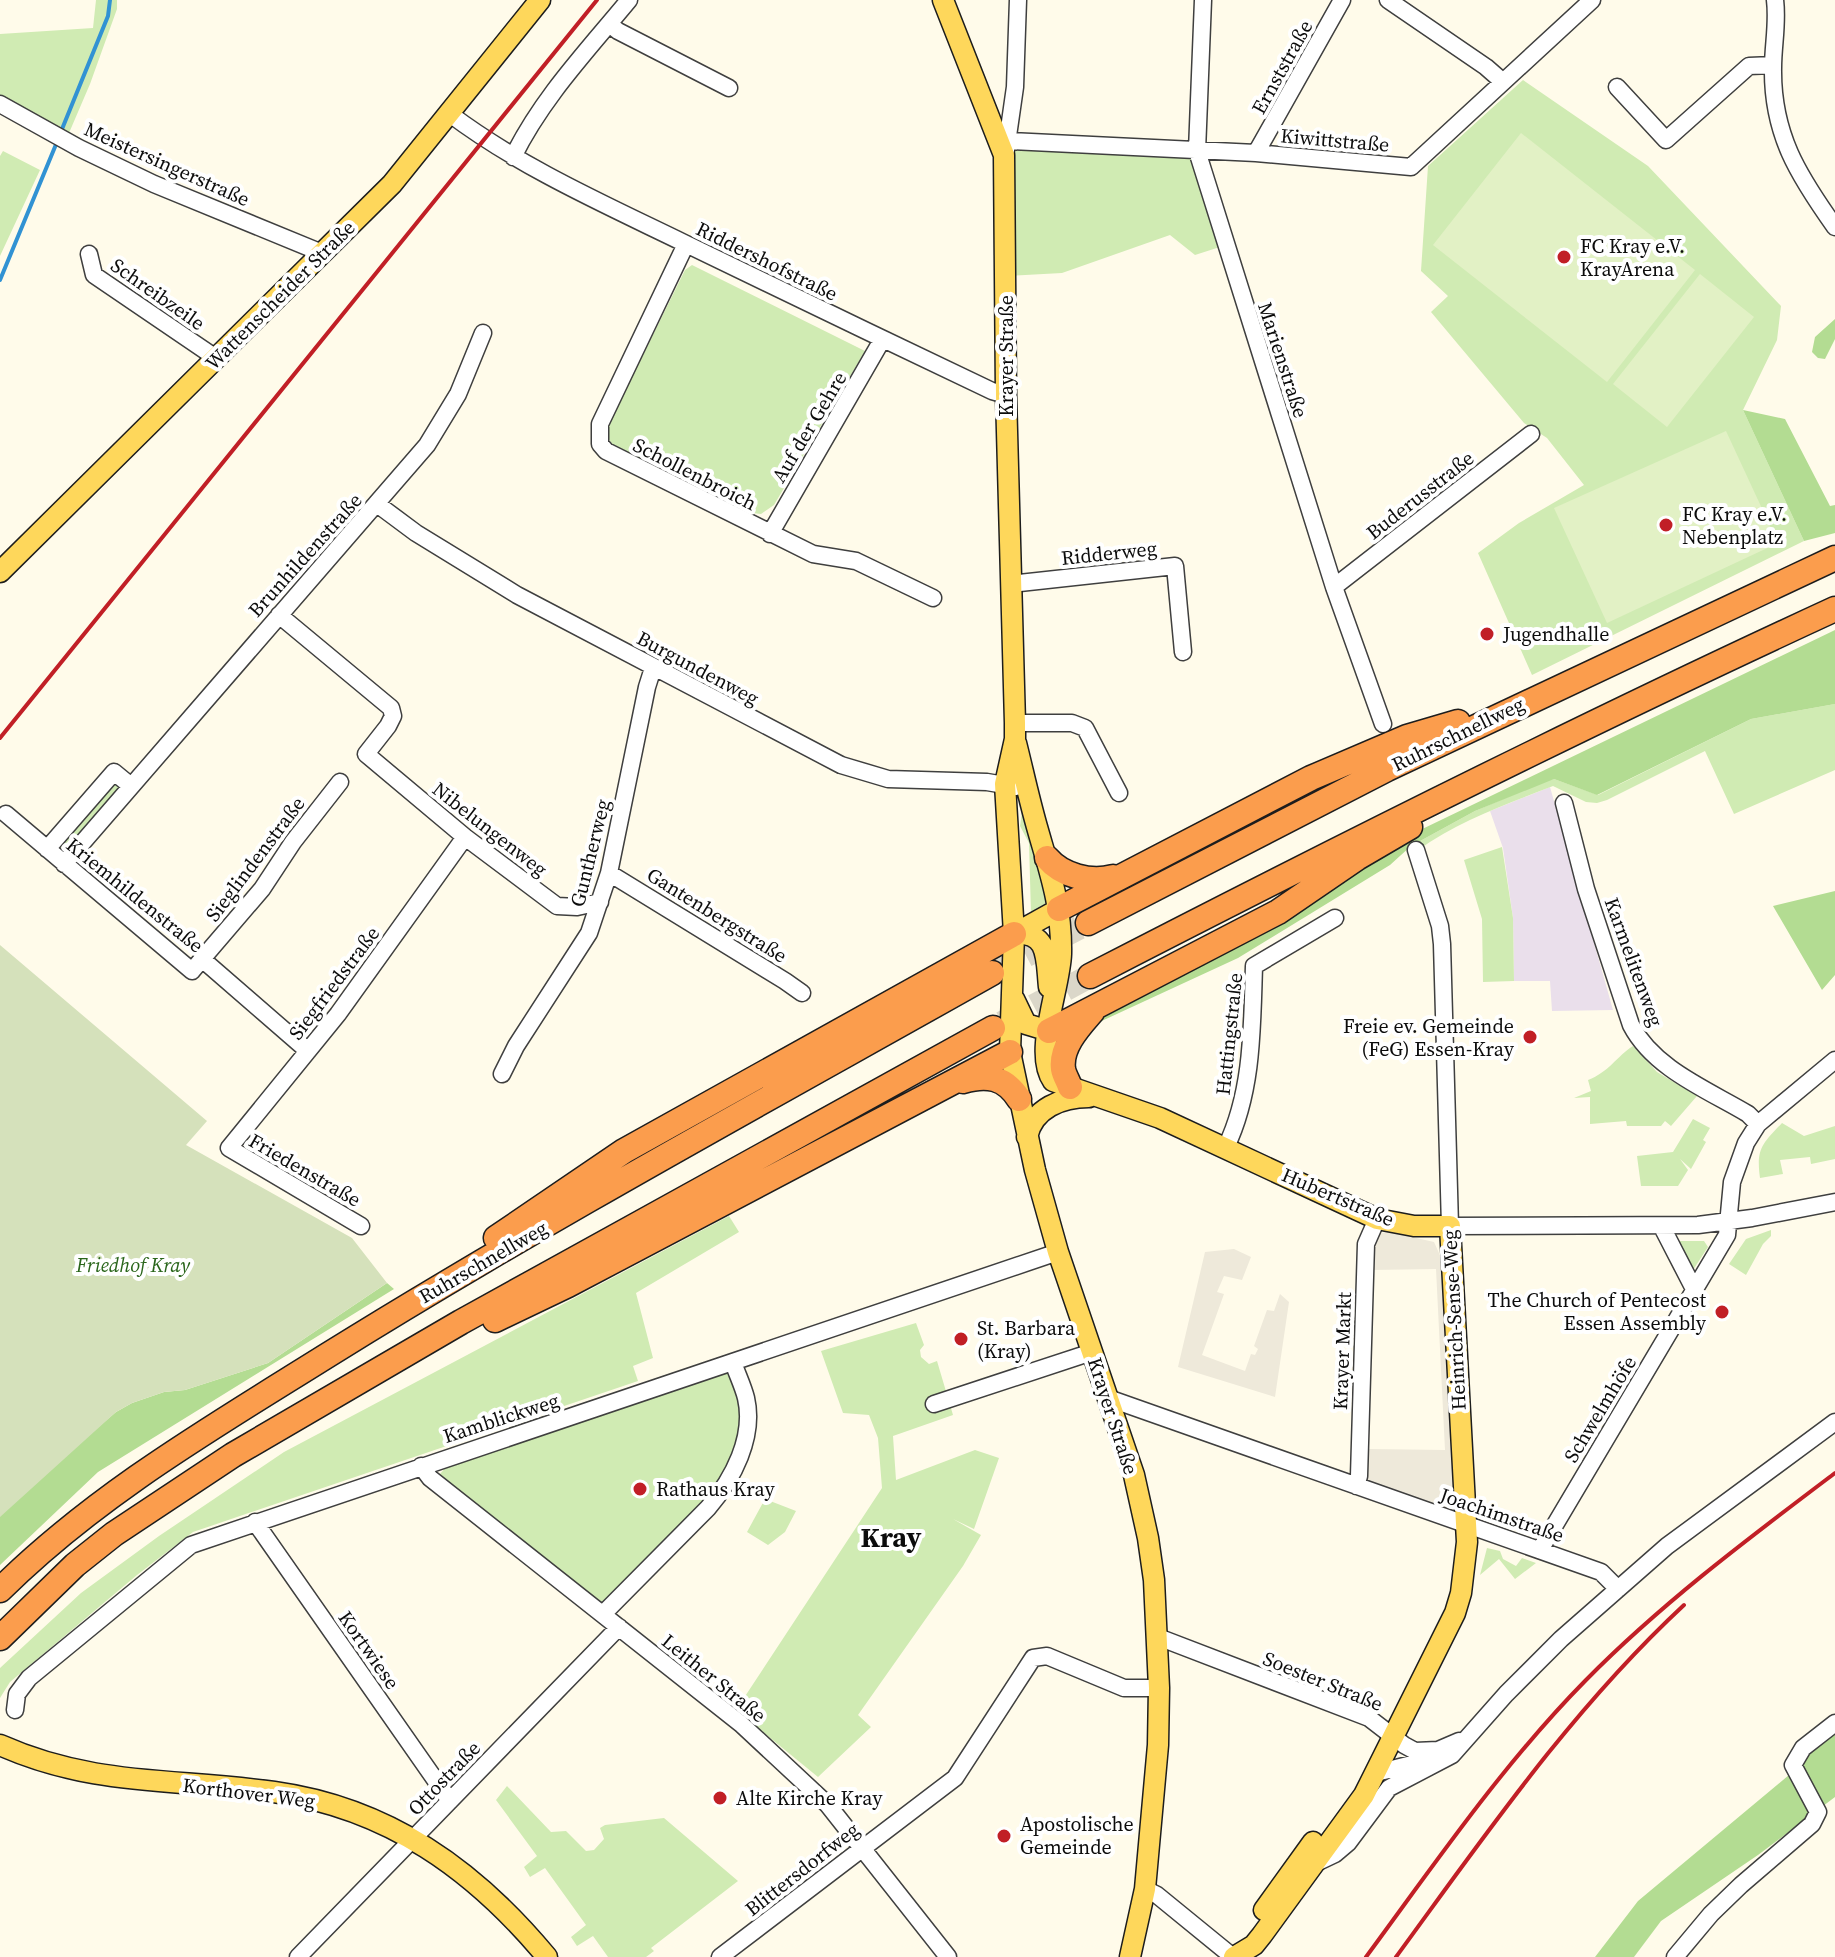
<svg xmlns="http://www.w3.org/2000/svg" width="1835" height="1957" font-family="'Source Serif 4',serif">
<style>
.industrial{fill:#eadfeb}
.green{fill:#d0ebb3}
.forest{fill:#b3dc92}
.cemetery{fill:#d5e1bb}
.pitch{fill:#e2f1c5}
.plaza{fill:#eee9da;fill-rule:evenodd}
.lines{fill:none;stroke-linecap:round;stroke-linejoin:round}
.stream{stroke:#3192d3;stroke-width:4}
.highway-tunnel{stroke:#dbd7c9;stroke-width:24;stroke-dasharray:24 12;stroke-linecap:butt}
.minor-casing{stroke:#3f3f3f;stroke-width:19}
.major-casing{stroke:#1d1d1d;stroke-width:23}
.highway-casing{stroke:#1d1d1d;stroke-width:27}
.minor{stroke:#fff;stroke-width:16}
.major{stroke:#fed75b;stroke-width:20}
.highway{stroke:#fb9d4d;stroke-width:24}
.rail{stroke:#c11f26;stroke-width:4}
.poi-dot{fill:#c11f26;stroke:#fff;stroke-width:3}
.labels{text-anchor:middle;stroke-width:8;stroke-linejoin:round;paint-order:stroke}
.street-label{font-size:20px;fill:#0c0c0c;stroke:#fff}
.poi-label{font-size:20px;fill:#0c0c0c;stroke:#fff;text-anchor:start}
.park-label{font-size:20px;font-style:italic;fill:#29651a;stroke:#fff}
.district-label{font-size:28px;font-weight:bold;fill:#0c0c0c;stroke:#fff}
</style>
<rect width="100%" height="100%" fill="#fffbea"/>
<path class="industrial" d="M 1550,787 L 1613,1010 L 1552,1011 L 1550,981 L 1514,981 L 1513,918 L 1503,848 L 1490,811 Z"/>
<path class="green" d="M 96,0 L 117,0 L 117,9 L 90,84 L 66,140 L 0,102 L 0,34 L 93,28 Z
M 1523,80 L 1648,166 L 1781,306 L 1777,340 L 1743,410 L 1804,541 L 1532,675 L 1478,553 L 1519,523 L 1584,485 L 1547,438 L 1524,423 L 1431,312 L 1448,296 L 1421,271 L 1428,166 Z
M 1011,142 L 1195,153 L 1223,246 L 1195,255 L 1170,235 L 1062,273 L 1009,276 Z
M 3,151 L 40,170 L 0,256 L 0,156 Z
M 692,265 L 865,351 L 774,505 L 761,514 L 752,513 L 615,448 L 608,438 L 608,426 L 685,270 Z
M 1835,704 L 1835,770 L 1734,814 L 1705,751 L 1607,800 L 1597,803 L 1586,802 L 1553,786 C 1507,804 1458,821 1418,850 L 1411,846 L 1475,811 L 1548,780 L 1554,779 L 1598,795 L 1751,719 Z
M 114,774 L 129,786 L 64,862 L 49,849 Z
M 1022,812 L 1051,900 L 1031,914 L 1029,843 L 1020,826 Z
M 1502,847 L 1513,918 L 1514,981 L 1483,982 L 1482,919 L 1464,860 Z
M 1633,1046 L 1657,1072 L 1697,1096 L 1671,1126 L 1665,1121 L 1661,1126 L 1627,1126 L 1626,1121 L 1590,1124 L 1590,1097 L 1574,1098 L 1591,1091 L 1588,1080 C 1609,1072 1616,1057 1633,1046 Z
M 1693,1119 L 1710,1128 L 1703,1140 L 1706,1142 L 1691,1169 L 1680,1159 L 1688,1170 L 1678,1186 L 1641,1186 L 1637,1156 L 1673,1152 Z
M 1782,1123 L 1804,1136 L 1835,1126 L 1835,1159 L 1811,1164 L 1810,1157 L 1780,1160 L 1783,1174 L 1760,1178 C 1756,1149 1762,1144 1782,1123 Z
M 729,1216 L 739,1232 L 636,1293 L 653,1358 L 633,1366 L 638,1381 L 193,1532 L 137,1575 L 10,1682 L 0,1698 L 0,1668 L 81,1593 L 159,1536 L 284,1452 Z
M 1771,1230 L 1771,1236 L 1763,1244 L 1746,1275 L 1729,1264 L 1746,1239 Z
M 1677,1241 L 1704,1241 L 1708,1247 L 1693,1270 Z
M 916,1323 L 924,1345 L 920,1350 L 921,1357 L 929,1364 L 937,1361 L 953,1415 L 893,1436 L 896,1480 L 975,1450 L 999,1458 L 974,1529 L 953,1519 L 981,1535 L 963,1566 L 858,1715 L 871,1727 L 818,1777 L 736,1710 L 882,1488 L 878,1438 L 869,1415 L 843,1413 L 821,1351 Z
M 729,1368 L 741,1400 L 742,1436 L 718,1491 L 600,1609 L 444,1483 L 440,1474 L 446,1467 Z
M 765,1499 L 796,1511 L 785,1532 L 768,1545 L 747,1532 Z
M 1487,1548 L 1500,1551 L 1503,1559 L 1516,1566 L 1522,1558 L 1536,1563 L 1515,1579 L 1499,1559 L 1480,1575 Z
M 507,1786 L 551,1832 L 566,1831 L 586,1851 L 594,1850 L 604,1839 L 600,1828 L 605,1825 L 664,1818 L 738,1881 L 651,1948 L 654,1951 L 646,1957 L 608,1957 L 593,1936 L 577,1946 L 571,1937 L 586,1925 L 545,1868 L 530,1877 L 524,1867 L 537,1856 L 496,1800 Z"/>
<path class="forest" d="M 1835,319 L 1835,339 L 1825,359 L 1818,358 L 1812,352 L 1815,337 Z
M 1743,410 L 1785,419 L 1830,506 L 1835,505 L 1835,533 L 1804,541 Z
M 1835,630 L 1835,704 L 1751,719 L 1597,795 L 1554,779 L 1475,811 L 1411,846 L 1390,865 L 1238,958 L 1093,1025 L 1102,1012 L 1414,833 Z
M 1835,891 L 1835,975 L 1822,990 L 1773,906 Z
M 387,1283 L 394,1289 L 98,1472 L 0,1565 L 0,1511 L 116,1412 L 132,1403 L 164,1392 L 185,1390 L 268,1363 Z
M 1835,1732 L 1835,1797 L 1758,1855 L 1661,1921 L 1634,1957 L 1595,1957 L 1638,1901 L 1789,1775 L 1802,1767 L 1810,1750 Z"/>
<path class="cemetery" d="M 0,945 L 207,1121 L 186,1145 L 352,1238 L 387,1283 L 268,1363 L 185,1390 L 164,1392 L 132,1403 L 116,1412 L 0,1517 Z"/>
<path class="pitch" d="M 1521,133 L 1695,270 L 1607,382 L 1433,245 Z
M 1700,274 L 1754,317 L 1667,427 L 1613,384 Z
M 1726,431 L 1778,543 L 1607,623 L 1554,508 Z"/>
<path class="plaza" d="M 1390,1232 L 1434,1242 L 1443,1262 L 1456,1501 L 1446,1510 L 1365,1479 L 1371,1245 L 1374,1238 L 1381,1233 ZM 1436,1269 L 1445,1450 L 1368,1449 L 1372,1270 Z
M 1234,1249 L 1251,1257 L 1242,1280 L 1224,1276 L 1217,1292 L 1224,1294 L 1202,1355 L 1245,1371 L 1251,1354 L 1255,1355 L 1258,1349 L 1254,1346 L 1267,1310 L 1274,1311 L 1280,1294 L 1289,1302 L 1275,1397 L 1178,1367 L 1205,1252 Z"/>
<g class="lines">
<path class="stream" d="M 60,134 L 108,16 L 110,0
M 0,280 L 57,142"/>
<path class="highway-tunnel" d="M 994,972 L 1088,923
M 1002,1023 L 1090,976"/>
<g class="minor-casing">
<path id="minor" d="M 1203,0 L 1197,151 L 1334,587 L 1383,724
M 1388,0 L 1486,67 L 1502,81
M 1775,0 C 1778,23 1773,45 1773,68 C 1772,134 1798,175 1835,227
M 609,24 L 618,31 L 729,88
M 1617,87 L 1666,140 L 1749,66 L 1773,65
M 0,104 L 79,148 L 154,184 L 322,253
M 450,114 C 522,168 604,204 684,243 C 787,293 889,342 992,391 L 1006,395
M 1009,141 L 1256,153 L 1411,167 L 1592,0
M 1006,150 L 1015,87 L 1018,0
M 1256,153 L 1342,0
M 513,157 C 542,98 587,51 629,0
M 686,244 L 600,424 L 600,444 L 606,451 L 813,554 L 856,561 L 933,598
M 89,254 L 94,275 L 216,358
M 377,504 L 416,533 L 517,595 L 841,765 L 888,779 L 987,782 L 1016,787
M 770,534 L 882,340
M 1010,584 L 1175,566 L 1183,652
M 1334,587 L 1531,434
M 279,615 L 391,708 L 393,716 L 388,726 L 366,754 L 465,837 L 557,906 L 577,907 L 600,902
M 1015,723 L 1072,723 L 1085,728 L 1119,793
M 1564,803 L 1586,889 L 1631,1025 C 1654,1069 1708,1090 1748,1114 L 1758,1124
M 6,814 L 192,971 L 202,959 L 308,1051
M 47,849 L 114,772 L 131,786
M 1416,850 L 1440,926 L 1442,944 L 1450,1226 L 1698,1225 L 1752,1218 L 1835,1202
M 64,864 L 427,445 L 458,394 L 483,333
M 609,873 L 785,981 L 802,993
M 202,959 L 262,889 L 293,842 L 340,782
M 502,1074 L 516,1046 L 589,933 L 609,873 L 647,687 L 653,668
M 1226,1147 C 1253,1091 1252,1027 1254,966 L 1335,918
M 361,1226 L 229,1148 L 338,1014 L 465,837
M 1662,1227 L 1694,1289
M 1108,1398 L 1601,1572 L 1618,1589
M 934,1404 L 1092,1352
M 421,1466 L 430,1478 L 741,1724 L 828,1805 L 948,1957
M 1356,1486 L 1359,1476 L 1366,1244 L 1377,1219
M 255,1522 L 450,1801
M 1540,1550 L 1727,1235 L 1732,1182 L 1746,1143 L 1758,1124 L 1835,1060
M 603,1614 L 708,1508 C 733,1479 755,1437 746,1398 C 743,1386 737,1374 733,1362
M 1158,1637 L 1369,1718 L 1404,1745 L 1415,1751 L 1438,1750 L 1459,1741
M 15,1710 L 17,1694 L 29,1678 L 191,1545 L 1058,1252
M 1376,1773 L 1436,1758
M 1314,1864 L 1335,1854 L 1348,1843 L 1389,1788 L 1452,1755 L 1506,1694 L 1561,1639 L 1667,1546 L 1835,1422
M 1145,1889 L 1157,1895 L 1233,1957
M 298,1957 L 619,1627
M 720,1957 L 955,1778 L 1033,1658 L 1047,1656 L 1124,1688 L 1159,1688
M 1675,1957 L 1711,1914 L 1741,1885 L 1812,1824 L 1818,1812 L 1793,1765 L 1803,1748 L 1835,1723"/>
</g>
<g class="major-casing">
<path id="major" d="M 943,0 L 1004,155 L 1006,395 L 1015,723 L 1015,739 L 1005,784 L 1014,934 L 1010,1052 L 1035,1170 L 1058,1252 L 1134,1475 L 1148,1538 L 1154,1580 L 1159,1688 L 1158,1745 L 1145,1889 L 1130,1957
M 0,572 L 392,184 L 540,0
M 1016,743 C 1023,771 1029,799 1037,827 C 1050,873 1062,906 1061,954 C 1060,988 1033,1053 1053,1081 L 1160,1118 L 1377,1219 L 1414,1226 L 1450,1226 L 1467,1542 L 1461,1593 L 1455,1613 L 1364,1795 L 1262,1935 L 1254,1945 L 1234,1957
M 1014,934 C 1050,931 1046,960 1049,987
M 1014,934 L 1059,909
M 1014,999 L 1026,1024 L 1049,1031
M 1027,1137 C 1033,1108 1062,1097 1089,1097
M 0,1745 C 94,1787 176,1778 274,1792 C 388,1808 474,1869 547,1957
M 1264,1910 L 1313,1842"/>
</g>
<g class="highway-casing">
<path id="highway" d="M 1047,858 C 1062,876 1091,883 1113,877
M 1059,909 L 1311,778 L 1407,737 L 1458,722
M 1088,923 L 1387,769 L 1835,558
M 1090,976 C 1336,849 1583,725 1835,609
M 1049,1031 L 1278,912 L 1357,858 L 1410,827
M 963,1081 C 987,1074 1005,1077 1019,1099
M 1070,1087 C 1068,1081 1064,1075 1063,1069 C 1060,1047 1079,1027 1092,1012
M 496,1238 L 624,1151 L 1014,934
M 495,1320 L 568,1285 L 1010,1052
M 0,1590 C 97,1494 213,1427 328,1355 C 545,1220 770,1098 992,973
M 0,1638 L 75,1565 L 114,1534 L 233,1455 L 461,1322 L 993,1028"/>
</g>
<use href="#minor" class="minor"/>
<use href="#major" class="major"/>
<use href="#highway" class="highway"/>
<path class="rail" d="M 0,738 L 597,0
M 1366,1957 C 1436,1862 1503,1764 1586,1680 C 1662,1603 1749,1538 1835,1473
M 1396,1957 C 1486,1834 1572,1709 1684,1605"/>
</g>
<g class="poi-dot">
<circle cx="1564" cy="257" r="8"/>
<circle cx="1666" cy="525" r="8"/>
<circle cx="1487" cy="634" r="8"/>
<circle cx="1530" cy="1037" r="8"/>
<circle cx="1722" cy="1312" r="8"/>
<circle cx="961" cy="1339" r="8"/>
<circle cx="640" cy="1489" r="8"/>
<circle cx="720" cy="1798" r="8"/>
<circle cx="1004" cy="1836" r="8"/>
</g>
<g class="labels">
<g class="street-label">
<text transform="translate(1282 67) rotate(-61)" y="7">Ernststraße</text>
<text transform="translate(1335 140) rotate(5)" y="7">Kiwittstraße</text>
<text transform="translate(167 164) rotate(24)" y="7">Meistersingerstraße</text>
<text transform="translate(767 261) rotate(26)" y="7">Riddershofstraße</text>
<text transform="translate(158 294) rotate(35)" y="7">Schreibzeile</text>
<text transform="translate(280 295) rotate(-45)" y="7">Wattenscheider Straße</text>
<text transform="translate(1006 356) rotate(-90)" y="7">Krayer Straße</text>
<text transform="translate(1283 360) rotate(72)" y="7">Marienstraße</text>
<text transform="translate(809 427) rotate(-59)" y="7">Auf der Gehre</text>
<text transform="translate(695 474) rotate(27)" y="7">Schollenbroich</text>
<text transform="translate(1420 495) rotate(-38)" y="7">Buderusstraße</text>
<text transform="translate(1109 553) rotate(-6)" y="7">Ridderweg</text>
<text transform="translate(305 555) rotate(-48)" y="7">Brunhildenstraße</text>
<text transform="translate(698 668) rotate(28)" y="7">Burgundenweg</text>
<text transform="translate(1458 734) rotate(-26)" y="7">Ruhrschnellweg</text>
<text transform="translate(490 829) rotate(38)" y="7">Nibelungenweg</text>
<text transform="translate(590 853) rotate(-76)" y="7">Guntherweg</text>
<text transform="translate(255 859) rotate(-53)" y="7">Sieglindenstraße</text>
<text transform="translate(135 895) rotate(39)" y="7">Kriemhildenstraße</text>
<text transform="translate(717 915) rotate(32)" y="7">Gantenbergstraße</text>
<text transform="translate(1634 962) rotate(70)" y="7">Karmelitenweg</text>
<text transform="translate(334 983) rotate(-53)" y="7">Siegfriedstraße</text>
<text transform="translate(1229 1034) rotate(-84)" y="7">Hattingstraße</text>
<text transform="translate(305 1170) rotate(30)" y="7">Friedenstraße</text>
<text transform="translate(1338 1197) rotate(23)" y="7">Hubertstraße</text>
<text transform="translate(483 1262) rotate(-30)" y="7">Ruhrschnellweg</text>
<text transform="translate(1454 1320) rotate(-93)" y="7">Heinrich-Sense-Weg</text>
<text transform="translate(1342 1351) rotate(-88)" y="7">Krayer Markt</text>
<text transform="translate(1600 1409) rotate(-59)" y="7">Schwelmhöfe</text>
<text transform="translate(1113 1416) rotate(72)" y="7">Krayer Straße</text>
<text transform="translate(501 1418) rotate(-18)" y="7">Kamblickweg</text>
<text transform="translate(1502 1515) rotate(19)" y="7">Joachimstraße</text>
<text transform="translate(369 1650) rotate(55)" y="7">Kortwiese</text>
<text transform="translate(714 1678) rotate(39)" y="7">Leither Straße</text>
<text transform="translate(1323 1681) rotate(22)" y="7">Soester Straße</text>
<text transform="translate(444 1778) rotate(-46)" y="7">Ottostraße</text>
<text transform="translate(249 1793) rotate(7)" y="7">Korthover Weg</text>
<text transform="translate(802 1869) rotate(-38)" y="7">Blittersdorfweg</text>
</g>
<g class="poi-label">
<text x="1580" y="253">FC Kray e.V.<tspan x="1580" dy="23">KrayArena</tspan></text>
<text x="1682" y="521">FC Kray e.V.<tspan x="1682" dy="23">Nebenplatz</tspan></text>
<text x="1503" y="641">Jugendhalle</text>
<text x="1514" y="1033" text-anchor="end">Freie ev. Gemeinde<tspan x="1514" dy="23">(FeG) Essen-Kray</tspan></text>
<text x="1706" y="1307" text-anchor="end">The Church of Pentecost<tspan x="1706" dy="23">Essen Assembly</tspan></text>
<text x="977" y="1335">St. Barbara<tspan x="977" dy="23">(Kray)</tspan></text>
<text x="656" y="1496">Rathaus Kray</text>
<text x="736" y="1805">Alte Kirche Kray</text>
<text x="1020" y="1831">Apostolische<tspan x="1020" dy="23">Gemeinde</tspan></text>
</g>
<g class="park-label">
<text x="133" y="1272">Friedhof Kray</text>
</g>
<g class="district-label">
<text x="891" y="1547">Kray</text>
</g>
</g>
</svg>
